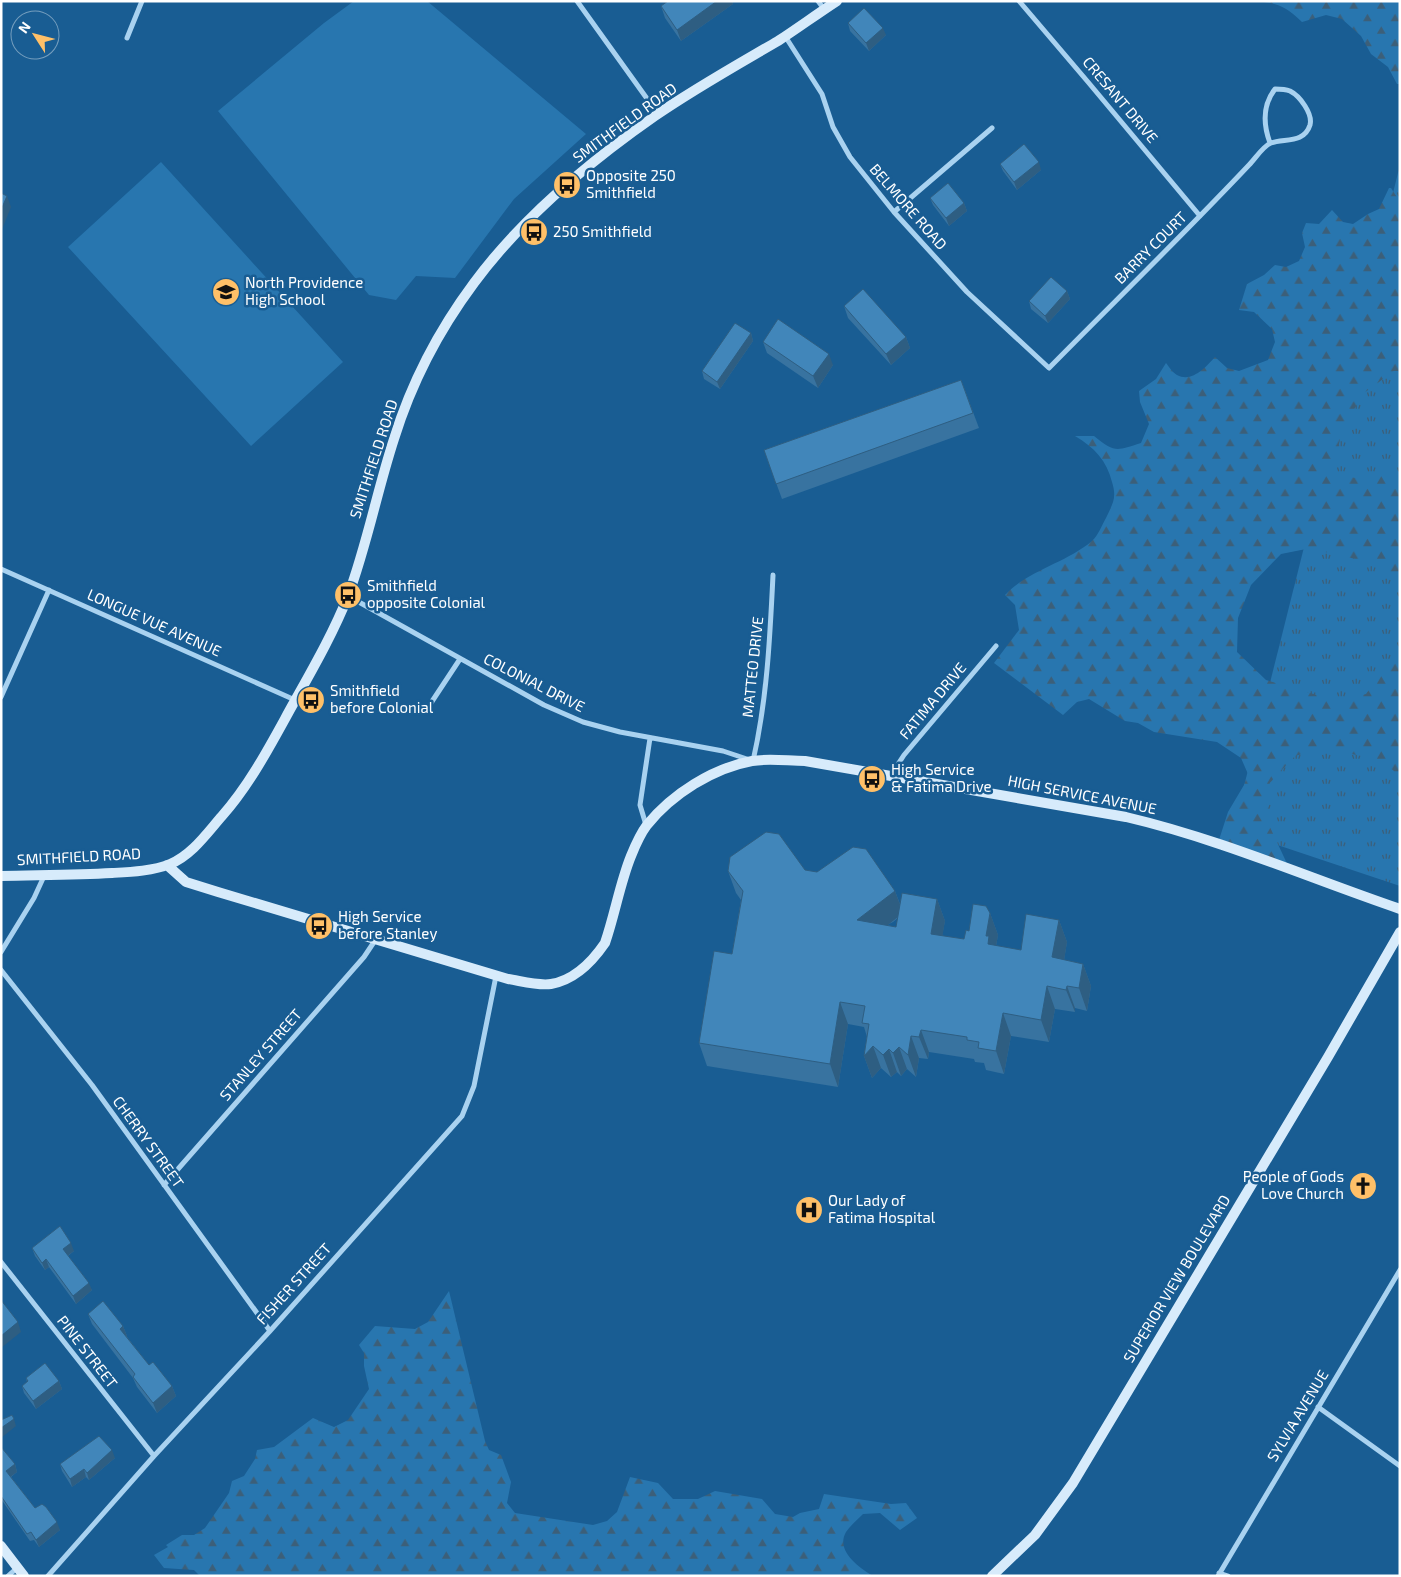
<svg xmlns="http://www.w3.org/2000/svg" width="1401" height="1577" font-family="'Exo 2',sans-serif">
<style>
.grass{fill:url(#grass-tufts)}
.forest{fill:url(#forest-firs)}
.garden{fill:#2876af}
.lines{fill:none;stroke-linecap:round;stroke-linejoin:round}
.street{stroke:#a9d2f0;stroke-width:5}
.secondary{stroke:#d7ebfb;stroke-width:10}
.wall{fill:#3873a0;fill-rule:evenodd}
.shaded-wall{fill:#2e5e82}
.building{fill:#4186ba;stroke:#2e5e82}
.labels{text-anchor:middle;stroke-width:5;stroke-linejoin:round;paint-order:stroke}
.street-label{font-size:15px;fill:#fff;stroke:#195d93}
.poi-label{font-size:15px;fill:#fff;stroke:#195d93;text-anchor:start}
</style>
<defs>
<pattern id="grass-tufts" width="24" height="20" patternUnits="userSpaceOnUse" patternTransform="scale(1.25)"><rect width="24" height="20" fill="#2876af"/><path d="M3 7l-1-3M5 7V3M7 7l1-3M15 17l-1-3M17 17v-4M19 17l1-3" fill="none" stroke="#3c5f79"/></pattern>
<pattern id="forest-firs" width="22" height="20" patternUnits="userSpaceOnUse" patternTransform="scale(1.25)"><rect width="22" height="20" fill="#2876af"/><path d="M5 1l3.5 6h-7zM16 11l3.5 6h-7z" fill="#3c5f79"/></pattern>
</defs>
<rect width="100%" height="100%" fill="#195d93"/>
<path class="grass" d="M 1400,165 L 1400,886 L 1233,830 Z"/>
<path class="forest" d="M 1251,1 L 1400,1 L 1400,84 L 1397,84 L 1388,67 L 1371,54 L 1361,36 L 1342,19 L 1326,15 L 1302,22 C 1285,5 1275,2 1251,1 Z
M 1389,188 L 1391,188 L 1400,202 L 1400,371 L 1394,371 L 1364,393 L 1342,429 L 1333,474 L 1356,478 L 1386,471 L 1400,479 L 1400,591 L 1383,566 L 1331,553 L 1306,549 L 1281,554 L 1251,585 L 1238,618 L 1237,652 L 1266,680 L 1334,700 L 1366,694 L 1397,653 L 1400,634 L 1400,779 L 1393,770 L 1371,758 L 1323,748 L 1295,756 L 1266,787 L 1268,823 L 1290,870 L 1218,843 L 1228,812 L 1244,785 L 1248,774 L 1241,758 L 1217,742 L 1154,732 L 1138,723 L 1125,721 L 1089,699 L 1077,702 L 1063,715 L 994,663 L 1019,630 L 1015,605 L 1005,595 C 1029,570 1066,563 1092,541 C 1098,536 1102,525 1106,518 C 1113,503 1117,498 1112,482 C 1107,461 1094,447 1075,436 L 1094,436 C 1115,453 1116,451 1141,443 L 1149,424 L 1140,402 L 1139,391 L 1156,379 L 1166,363 C 1169,367 1173,373 1177,375 C 1192,383 1206,367 1215,357 L 1227,368 L 1239,371 L 1268,360 L 1275,342 L 1272,329 L 1254,312 L 1239,310 L 1247,284 L 1264,275 L 1275,265 L 1286,267 L 1299,261 L 1305,247 L 1302,233 L 1306,223 L 1319,224 L 1332,210 L 1343,222 L 1353,224 L 1368,214 L 1379,209 Z
M 449,1291 L 485,1441 L 489,1450 L 501,1455 L 511,1482 L 507,1503 L 515,1513 L 593,1525 L 607,1521 L 617,1512 L 630,1477 L 658,1483 L 673,1499 L 698,1499 L 715,1491 L 762,1499 L 775,1514 L 793,1517 L 800,1513 L 819,1509 L 824,1494 L 891,1504 L 906,1503 L 917,1518 L 900,1530 L 880,1513 L 863,1514 C 857,1520 850,1526 846,1532 C 835,1551 860,1568 873,1576 L 200,1576 L 194,1570 L 164,1568 L 154,1555 L 168,1547 L 166,1545 L 182,1535 L 194,1535 L 205,1528 L 229,1493 L 232,1481 L 244,1476 L 255,1459 L 257,1450 L 274,1447 L 313,1418 L 334,1427 L 348,1420 L 369,1389 L 364,1366 L 364,1353 L 359,1345 L 375,1326 L 415,1329 L 428,1322 Z"/>
<path class="garden" d="M 354,1 L 427,1 L 586,134 L 514,199 L 455,278 L 416,276 L 396,300 L 369,295 L 218,111 L 324,23 Z
M 161,162 L 343,362 L 251,446 L 68,247 Z"/>
<g class="lines">
<path class="street" d="M 577,1 L 658,114
M 818,1 L 824,9
M 1019,1 L 1088,82 L 1200,216
M 785,36 L 822,94 L 833,127 L 850,157 L 894,212 L 967,292 L 1049,368 C 1116,300 1184,234 1249,165 C 1255,159 1263,146 1271,143 C 1284,138 1304,144 1310,125 C 1313,114 1300,96 1290,91 C 1285,89 1281,89 1275,89 C 1262,106 1263,124 1270,143
M 127,38 L 142,1
M 894,212 L 992,128
M 1,569 L 295,700
M 348,596 L 544,705 L 583,722 L 620,732 L 723,751 L 753,761 C 767,700 770,637 773,575
M 1,697 L 49,590
M 427,709 L 460,659
M 891,775 L 904,755 L 996,646
M 646,825 L 640,805 L 650,738
M 1,952 L 34,898 L 45,874
M 1,970 L 92,1085 L 270,1331
M 164,1185 L 364,957 L 376,939
M 1,1262 L 154,1456
M 1318,1407 L 1400,1466
M 1219,1573 L 1228,1576
M 8,1576 L 18,1567
M 48,1576 L 154,1456 L 270,1331 L 462,1116 L 474,1086 L 496,976
M 1218,1576 L 1400,1270"/>
<path class="secondary" d="M 167,865 L 186,882 L 218,892 L 508,979 C 521,981 538,986 551,984 C 575,980 592,962 605,943 C 615,914 620,883 631,856 C 635,846 641,833 647,825 C 672,794 713,768 752,761 C 769,758 788,761 805,761 L 1126,817 C 1220,839 1309,878 1400,909
M 1,876 C 38,875 75,875 112,873 C 130,872 153,871 170,864 C 192,855 207,833 222,816 C 251,783 271,744 292,706 C 312,670 333,634 348,596 C 367,545 377,491 394,439 C 411,384 439,330 474,283 C 522,218 589,162 655,116 C 694,89 737,65 778,41 C 798,28 817,14 837,1
M 1,1546 L 24,1576
M 992,1576 L 1035,1535 L 1073,1483 L 1328,1057 L 1400,932"/>
</g>
<path class="wall" d="M 668,1 L 732,1 L 733,4 L 681,41 L 665,18 L 661,6 Z
M 848,23 L 886,35 L 869,51 L 850,31 Z
M 1000,164 L 1041,170 L 1017,190 L 1003,171 Z
M 930,198 L 964,203 L 967,211 L 949,226 L 933,205 Z
M 1067,291 L 1070,299 L 1048,323 L 1031,309 L 1029,301 Z
M 844,306 L 906,337 L 910,348 L 891,365 L 848,318 Z
M 751,333 L 753,341 L 720,389 L 704,379 L 702,371 Z
M 763,342 L 833,365 L 818,388 L 767,353 Z
M 961,380 L 979,428 L 782,499 L 764,450 Z
M 805,870 L 895,891 L 900,904 L 937,899 L 945,921 L 942,936 L 964,939 L 969,931 L 990,913 L 998,935 L 996,946 L 1021,950 L 1059,920 L 1067,942 L 1064,960 L 1083,964 L 1091,986 L 1087,1011 L 1075,1008 L 1075,1012 L 1055,1009 L 1049,1042 L 1011,1036 L 1004,1074 L 986,1070 L 984,1063 L 975,1062 L 974,1059 L 929,1052 L 928,1059 L 919,1058 L 916,1077 L 907,1069 L 901,1076 L 897,1072 L 891,1077 L 881,1068 L 872,1078 L 864,1056 L 867,1037 L 864,1027 L 848,1024 L 838,1087 L 707,1066 L 699,1043 L 732,954 L 741,900 L 736,893 L 728,871 ZM 898,918 L 896,927 L 887,925 L 893,922 Z
M 32,1248 L 74,1251 L 68,1256 L 92,1290 L 76,1304 L 49,1267 L 45,1270 L 35,1256 Z
M 88,1314 L 123,1326 L 127,1336 L 127,1337 L 149,1365 L 172,1386 L 176,1396 L 157,1413 L 137,1387 L 133,1378 L 92,1324 Z
M 26,1378 L 59,1381 L 62,1389 L 36,1409 L 24,1393 L 22,1386 L 27,1382 Z
M 1,1447 L 15,1464 L 17,1472 L 11,1477 L 35,1508 L 60,1530 L 39,1547 L 34,1540 L 30,1541 L 1,1499 Z
M 115,1458 L 89,1480 L 86,1477 L 72,1487 L 62,1471 L 60,1464 Z"/>
<path class="shaded-wall" d="M 717,1 L 732,1 L 733,4 L 681,41 L 677,30 Z
M 883,28 L 886,35 L 869,51 L 866,43 Z
M 1039,162 L 1041,170 L 1017,190 L 1014,182 Z
M 7,196 L 11,207 L 1,232 L 1,210 Z
M 964,203 L 967,211 L 949,226 L 946,218 Z
M 1067,291 L 1070,299 L 1048,323 L 1045,316 Z
M 751,333 L 753,341 L 720,389 L 717,382 Z
M 906,337 L 910,348 L 891,365 L 886,354 Z
M 829,354 L 833,365 L 818,388 L 813,376 Z
M 895,891 L 903,913 L 865,943 L 857,920 Z
M 937,899 L 945,921 L 939,956 L 931,934 Z
M 990,913 L 998,935 L 995,952 L 988,944 L 986,936 Z
M 1059,920 L 1067,942 L 1061,980 L 1052,957 Z
M 1083,964 L 1091,986 L 1087,1011 L 1079,988 Z
M 1047,986 L 1055,1009 L 1049,1042 L 1041,1020 Z
M 1067,986 L 1075,1008 L 1075,1012 L 1066,990 Z
M 840,1002 L 848,1024 L 838,1087 L 830,1064 Z
M 1003,1013 L 1011,1036 L 1004,1074 L 996,1051 Z
M 921,1030 L 929,1052 L 928,1059 L 919,1037 Z
M 911,1036 L 919,1058 L 916,1077 L 908,1055 Z
M 873,1046 L 881,1068 L 872,1078 L 864,1056 Z
M 899,1047 L 907,1069 L 901,1076 L 893,1053 Z
M 889,1049 L 897,1072 L 891,1077 L 883,1055 Z
M 71,1243 L 74,1251 L 66,1257 L 63,1249 Z
M 46,1259 L 49,1267 L 45,1270 L 42,1263 Z
M 89,1283 L 92,1290 L 76,1304 L 73,1296 Z
M 18,1322 L 21,1332 L 1,1348 L 1,1336 Z
M 123,1326 L 127,1336 L 124,1339 L 120,1329 Z
M 59,1381 L 62,1389 L 36,1409 L 33,1401 Z
M 172,1386 L 176,1396 L 157,1413 L 153,1403 Z
M 14,1419 L 16,1426 L 1,1438 L 1,1428 Z
M 112,1450 L 115,1458 L 89,1480 L 87,1473 Z
M 15,1464 L 17,1472 L 9,1478 L 6,1471 Z
M 84,1469 L 86,1477 L 72,1487 L 70,1479 Z
M 57,1522 L 60,1530 L 39,1547 L 36,1540 Z"/>
<path class="building" d="M 668,1 L 717,1 L 677,30 L 661,6 Z
M 864,8 L 883,28 L 866,43 L 848,23 Z
M 1024,144 L 1039,162 L 1014,182 L 1000,164 Z
M 948,183 L 964,203 L 946,218 L 930,198 Z
M 1,193 L 7,196 L 1,210 Z
M 1051,277 L 1067,291 L 1045,316 L 1029,301 Z
M 863,289 L 906,337 L 886,354 L 844,306 Z
M 778,319 L 829,354 L 813,376 L 763,342 Z
M 735,323 L 751,333 L 717,382 L 702,371 Z
M 961,380 L 973,413 L 776,484 L 764,450 Z
M 766,832 L 779,834 L 805,870 L 817,872 L 853,847 L 866,849 L 895,891 L 857,920 L 896,927 L 902,893 L 937,899 L 931,934 L 964,939 L 966,930 L 969,931 L 973,904 L 986,906 L 990,913 L 986,936 L 989,936 L 988,944 L 1021,950 L 1026,914 L 1059,920 L 1052,957 L 1083,964 L 1079,988 L 1067,986 L 1066,990 L 1047,986 L 1041,1020 L 1003,1013 L 996,1051 L 978,1048 L 979,1042 L 967,1040 L 967,1037 L 921,1030 L 919,1037 L 911,1036 L 908,1055 L 899,1047 L 893,1053 L 889,1049 L 883,1055 L 873,1046 L 864,1056 L 869,1024 L 862,1023 L 865,1006 L 840,1002 L 830,1064 L 699,1043 L 714,951 L 732,954 L 743,891 L 728,871 L 730,857 Z
M 60,1226 L 71,1243 L 63,1249 L 89,1283 L 73,1296 L 46,1259 L 42,1263 L 32,1248 Z
M 1,1300 L 18,1322 L 1,1336 Z
M 103,1301 L 123,1326 L 120,1329 L 149,1365 L 153,1362 L 172,1386 L 153,1403 L 133,1377 L 135,1374 L 88,1314 Z
M 45,1363 L 59,1381 L 33,1401 L 22,1386 L 28,1381 L 26,1378 Z
M 12,1415 L 14,1419 L 1,1428 L 1,1420 Z
M 99,1436 L 112,1450 L 87,1473 L 84,1469 L 70,1479 L 60,1464 Z
M 1,1447 L 15,1464 L 6,1471 L 35,1508 L 42,1504 L 46,1507 L 57,1522 L 36,1540 L 31,1532 L 27,1534 L 1,1496 Z"/>
<defs>
<g id="bus-disc" transform="scale(1.4375)"><circle r="9.5" fill="#ffc068" stroke="#195d93"/><path d="M-5-6H5V4H4V6H2V4H-2V6H-4V4H-5ZM-3.5-4V0h7V-4ZM-3.5 1.2v1.5H-2V1.2ZM2 1.2v1.5H3.5V1.2Z" fill="#111"/></g>
<g id="school-disc" transform="scale(1.4375)"><circle r="9.5" fill="#ffc068" stroke="#195d93"/><path d="M0-5L7-2L0 1L-7-2ZM-4 1L0 2.5L4 1V4Q0 6-4 4Z" fill="#111"/></g>
<g id="church-disc" transform="scale(1.4375)"><circle r="9.5" fill="#ffc068" stroke="#195d93"/><path d="M-1.2-6h2.4v3.5h3.3v2.4h-3.3V6h-2.4V-.1h-3.3v-2.4h3.3Z" fill="#111"/></g>
<g id="hospital-disc" transform="scale(1.4375)"><circle r="9.5" fill="#ffc068" stroke="#195d93"/><path d="M-5-5h3v3.5h4V-5h3V5h-3V1.5h-4V5h-3Z" fill="#111"/></g>
</defs>
<g fill-rule="evenodd">
<use href="#bus-disc" x="567" y="185"/>
<use href="#bus-disc" x="534" y="232"/>
<use href="#school-disc" x="226" y="292"/>
<use href="#bus-disc" x="348" y="595"/>
<use href="#bus-disc" x="311" y="700"/>
<use href="#bus-disc" x="872" y="779"/>
<use href="#bus-disc" x="319" y="926"/>
<use href="#church-disc" x="1363" y="1186"/>
<use href="#hospital-disc" x="809" y="1210"/>
</g>
<g class="labels">
<g class="street-label">
<text transform="translate(1120 100) rotate(50)" y="5">CRESANT DRIVE</text>
<text transform="translate(625 123) rotate(-36)" y="5">SMITHFIELD ROAD</text>
<text transform="translate(908 207) rotate(49)" y="5">BELMORE ROAD</text>
<text transform="translate(1151 248) rotate(-45)" y="5">BARRY COURT</text>
<text transform="translate(374 459) rotate(-72)" y="5">SMITHFIELD ROAD</text>
<text transform="translate(154 623) rotate(24)" y="5">LONGUE VUE AVENUE</text>
<text transform="translate(753 667) rotate(-84)" y="5">MATTEO DRIVE</text>
<text transform="translate(534 683) rotate(27)" y="5">COLONIAL DRIVE</text>
<text transform="translate(933 701) rotate(-50)" y="5">FATIMA DRIVE</text>
<text transform="translate(1082 795) rotate(11)" y="5">HIGH SERVICE AVENUE</text>
<text transform="translate(79 857) rotate(-3)" y="5">SMITHFIELD ROAD</text>
<text transform="translate(261 1055) rotate(-49)" y="5">STANLEY STREET</text>
<text transform="translate(148 1142) rotate(54)" y="5">CHERRY STREET</text>
<text transform="translate(1177 1279) rotate(-59)" y="5">SUPERIOR VIEW BOULEVARD</text>
<text transform="translate(294 1284) rotate(-48)" y="5">FISHER STREET</text>
<text transform="translate(87 1352) rotate(52)" y="5">PINE STREET</text>
<text transform="translate(1298 1416) rotate(-59)" y="5">SYLVIA AVENUE</text>
</g>
<g class="poi-label">
<text x="586" y="181">Opposite 250<tspan x="586" dy="17">Smithfield</tspan></text>
<text x="553" y="237">250 Smithfield</text>
<text x="245" y="288">North Providence<tspan x="245" dy="17">High School</tspan></text>
<text x="367" y="591">Smithfield<tspan x="367" dy="17">opposite Colonial</tspan></text>
<text x="330" y="696">Smithfield<tspan x="330" dy="17">before Colonial</tspan></text>
<text x="891" y="775">High Service<tspan x="891" dy="17">&amp; Fatima Drive</tspan></text>
<text x="338" y="922">High Service<tspan x="338" dy="17">before Stanley</tspan></text>
<text x="1344" y="1182" text-anchor="end">People of Gods<tspan x="1344" dy="17">Love Church</tspan></text>
<text x="828" y="1206">Our Lady of<tspan x="828" dy="17">Fatima Hospital</tspan></text>
</g>
</g>
<rect width="1401" height="1577" fill="none" stroke="#ffffff" stroke-width="5"/>
<g transform="translate(35 35) rotate(306)"><circle r="24" fill="#195d93" stroke="#759ebe"/>
<path d="M0-4L9 19L0 12L-9 19Z" fill="#ffc068"/>
<text y="-8" font-size="14" font-weight="bold" text-anchor="middle" fill="#ffffff">N</text>
</g>
</svg>
